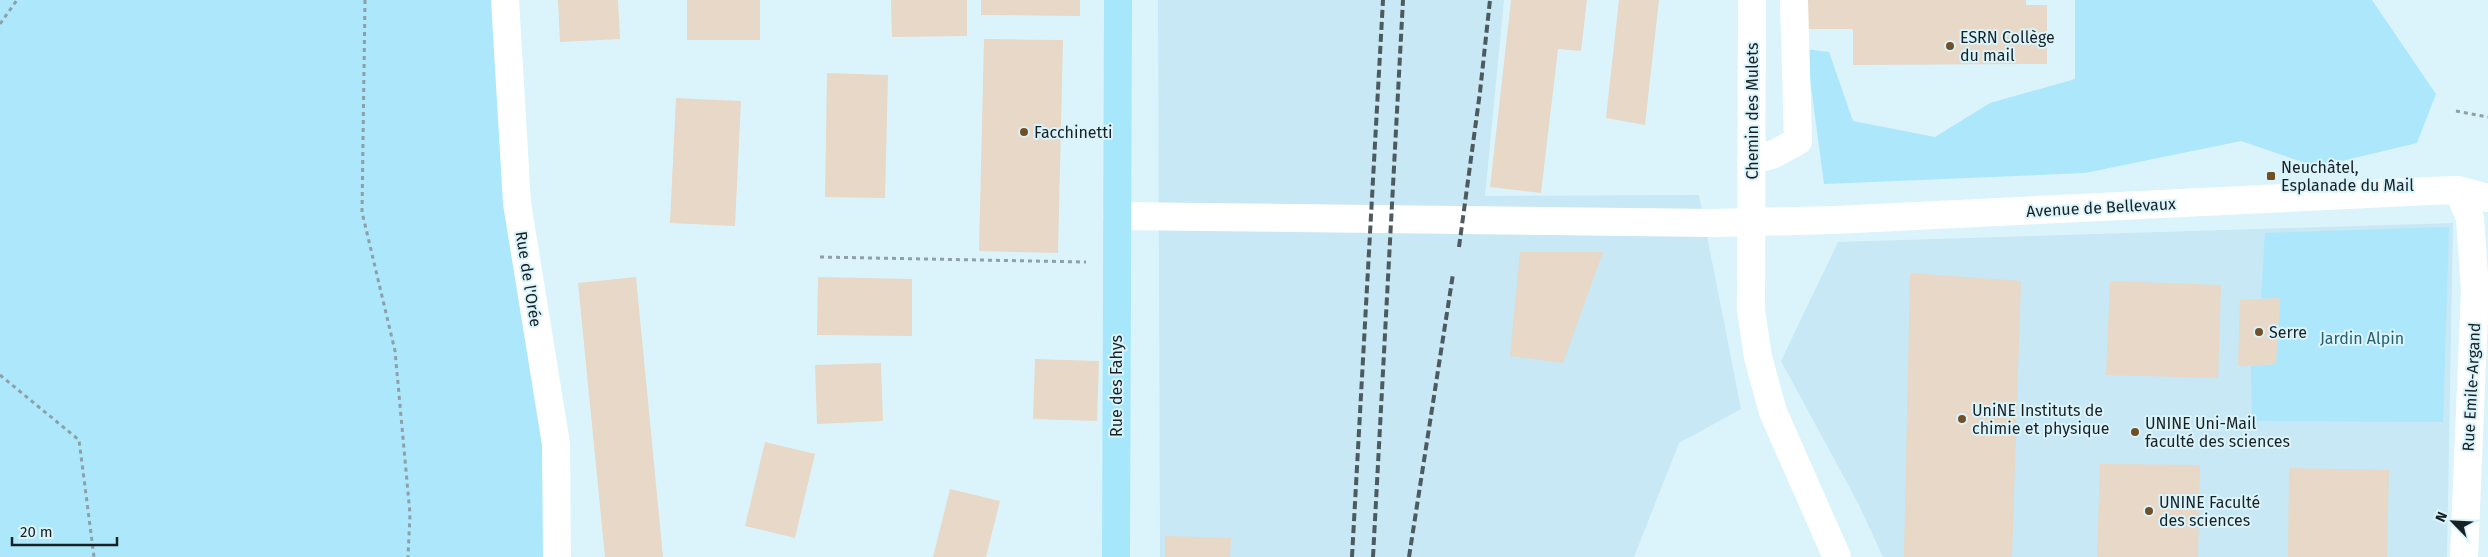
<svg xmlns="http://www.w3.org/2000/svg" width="2488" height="557" font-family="'Fira Sans',sans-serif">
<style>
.built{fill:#c7e8f4}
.green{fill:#ace7fc}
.building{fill:#e7d8c7}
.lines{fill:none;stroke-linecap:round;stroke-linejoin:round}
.path{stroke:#8da0a6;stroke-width:3;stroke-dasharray:4 4;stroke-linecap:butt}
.minor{stroke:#fff;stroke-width:28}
.major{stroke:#a7e7fb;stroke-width:28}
.rail{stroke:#4d5b5f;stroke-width:4;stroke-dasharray:8 4;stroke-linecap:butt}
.poi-dot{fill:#705026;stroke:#dbf4fc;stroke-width:2}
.labels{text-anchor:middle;stroke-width:4;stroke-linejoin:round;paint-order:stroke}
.poi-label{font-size:16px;fill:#172023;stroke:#dbf4fc;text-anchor:start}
.street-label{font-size:16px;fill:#172023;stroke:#dbf4fc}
.park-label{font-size:16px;fill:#246072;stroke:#dbf4fc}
</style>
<rect width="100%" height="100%" fill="#dbf4fc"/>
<path class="built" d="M 1158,0 L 1504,0 L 1485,196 L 1699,195 L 1741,409 L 1679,443 L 1634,557 L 1160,557 Z
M 2453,223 L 2447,557 L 1883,557 L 1858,503 L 1781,361 L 1838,242 Z"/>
<path class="green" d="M 0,0 L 505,0 L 557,557 L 0,557 Z
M 2075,0 L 2372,0 L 2436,94 L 2417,143 L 2317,167 L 2241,141 L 2085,173 L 1824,184 L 1806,49 L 1829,52 L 1853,121 L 1935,137 L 1990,103 L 2075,79 Z
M 2449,227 L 2443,422 L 2252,421 L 2251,366 L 2276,364 L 2280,298 L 2261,298 L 2265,233 Z"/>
<path class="building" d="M 558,0 L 618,0 L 620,39 L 560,42 Z
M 687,0 L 760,0 L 760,40 L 687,40 Z
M 891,0 L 967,0 L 967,36 L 892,37 Z
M 981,0 L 1080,0 L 1080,16 L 981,15 Z
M 1511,0 L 1587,0 L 1581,51 L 1558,49 L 1541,193 L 1490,187 Z
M 1619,0 L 1659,0 L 1645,125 L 1606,118 Z
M 1804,0 L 2026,0 L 2026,5 L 2047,5 L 2047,64 L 1853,65 L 1853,29 L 1804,29 Z
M 984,39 L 1063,40 L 1058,253 L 979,251 Z
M 827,73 L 888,75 L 885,198 L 825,197 Z
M 676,98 L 741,101 L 735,226 L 670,223 Z
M 1520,252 L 1603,252 L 1563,363 L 1510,356 Z
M 1910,273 L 2021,281 L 2012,557 L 1904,557 Z
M 636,277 L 663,557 L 605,557 L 578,283 Z
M 818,277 L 912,279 L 912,336 L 817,335 Z
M 2110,281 L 2221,285 L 2218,378 L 2106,375 Z
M 2280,298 L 2276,364 L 2238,366 L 2240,300 Z
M 1035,359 L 1099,361 L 1097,421 L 1033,419 Z
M 881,363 L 883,421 L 817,424 L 815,365 Z
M 765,442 L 815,454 L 795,538 L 745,526 Z
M 2100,464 L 2200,465 L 2198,557 L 2097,557 Z
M 2289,468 L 2389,470 L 2387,557 L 2288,557 Z
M 950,489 L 1000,501 L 986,557 L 933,557 Z
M 1165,536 L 1231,538 L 1230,557 L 1165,557 Z"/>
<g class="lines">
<path class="path" d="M 365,0 L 362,212 L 395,351 L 410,514 L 408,557
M 0,24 L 17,0
M 2456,111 L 2488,117
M 820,257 L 1086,262
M 0,375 L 79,440 L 94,557"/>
<path class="minor" d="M 505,0 L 517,203 L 556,444 L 557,557
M 1752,0 L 1751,310 L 1758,357 L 1773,412 L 1837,557
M 1751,161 L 1774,154 L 1798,141 L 1794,0
M 2458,190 L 2470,218 L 2475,290 L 2464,557
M 1117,216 L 1713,223 L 1834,220 L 2429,191 L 2458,190 L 2488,198"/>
<path class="major" d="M 1116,557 L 1118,0"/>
<path class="rail" d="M 1459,247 L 1480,92 L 1490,0
M 1352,557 L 1383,0
M 1373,557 L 1403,0
M 1409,557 L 1453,274"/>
</g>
<g class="poi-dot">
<circle cx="1950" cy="46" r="5"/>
<circle cx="1024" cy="132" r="5"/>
<rect x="2266" y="171" width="10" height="10" rx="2.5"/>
<circle cx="2259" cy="332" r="5"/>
<circle cx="1962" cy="419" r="5"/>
<circle cx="2135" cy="432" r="5"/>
<circle cx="2149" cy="511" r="5"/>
</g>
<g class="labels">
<g class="poi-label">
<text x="1960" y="43">ESRN Collège<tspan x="1960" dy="18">du mail</tspan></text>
<text x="1034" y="138">Facchinetti</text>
<text x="2281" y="173">Neuchâtel,<tspan x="2281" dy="18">Esplanade du Mail</tspan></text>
<text x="2269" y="338">Serre</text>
<text x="1972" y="416">UniNE Instituts de<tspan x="1972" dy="18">chimie et physique</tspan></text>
<text x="2145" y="429">UNINE Uni-Mail<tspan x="2145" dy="18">faculté des sciences</tspan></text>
<text x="2159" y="508">UNINE Faculté<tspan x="2159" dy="18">des sciences</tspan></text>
</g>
<g class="street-label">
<text transform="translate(1752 111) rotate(-90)" y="6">Chemin des Mulets</text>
<text transform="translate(2101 207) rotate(-3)" y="6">Avenue de Bellevaux</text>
<text transform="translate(529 279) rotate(81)" y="6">Rue de l'Orée</text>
<text transform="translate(1116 386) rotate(-90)" y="6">Rue des Fahys</text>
<text transform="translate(2471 387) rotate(-87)" y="6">Rue Emile-Argand</text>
</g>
<g class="park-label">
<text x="2362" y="344">Jardin Alpin</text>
</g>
</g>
<g transform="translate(2453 522) rotate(294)" stroke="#dbf4fc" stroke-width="4" paint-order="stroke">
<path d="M0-4L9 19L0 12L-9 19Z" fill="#172023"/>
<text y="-8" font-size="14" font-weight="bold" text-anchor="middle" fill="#172023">N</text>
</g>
<path d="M12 537v8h105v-8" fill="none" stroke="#172023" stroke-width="2.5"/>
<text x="20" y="537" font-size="15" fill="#172023" stroke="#dbf4fc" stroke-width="4" paint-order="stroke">20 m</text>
</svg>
